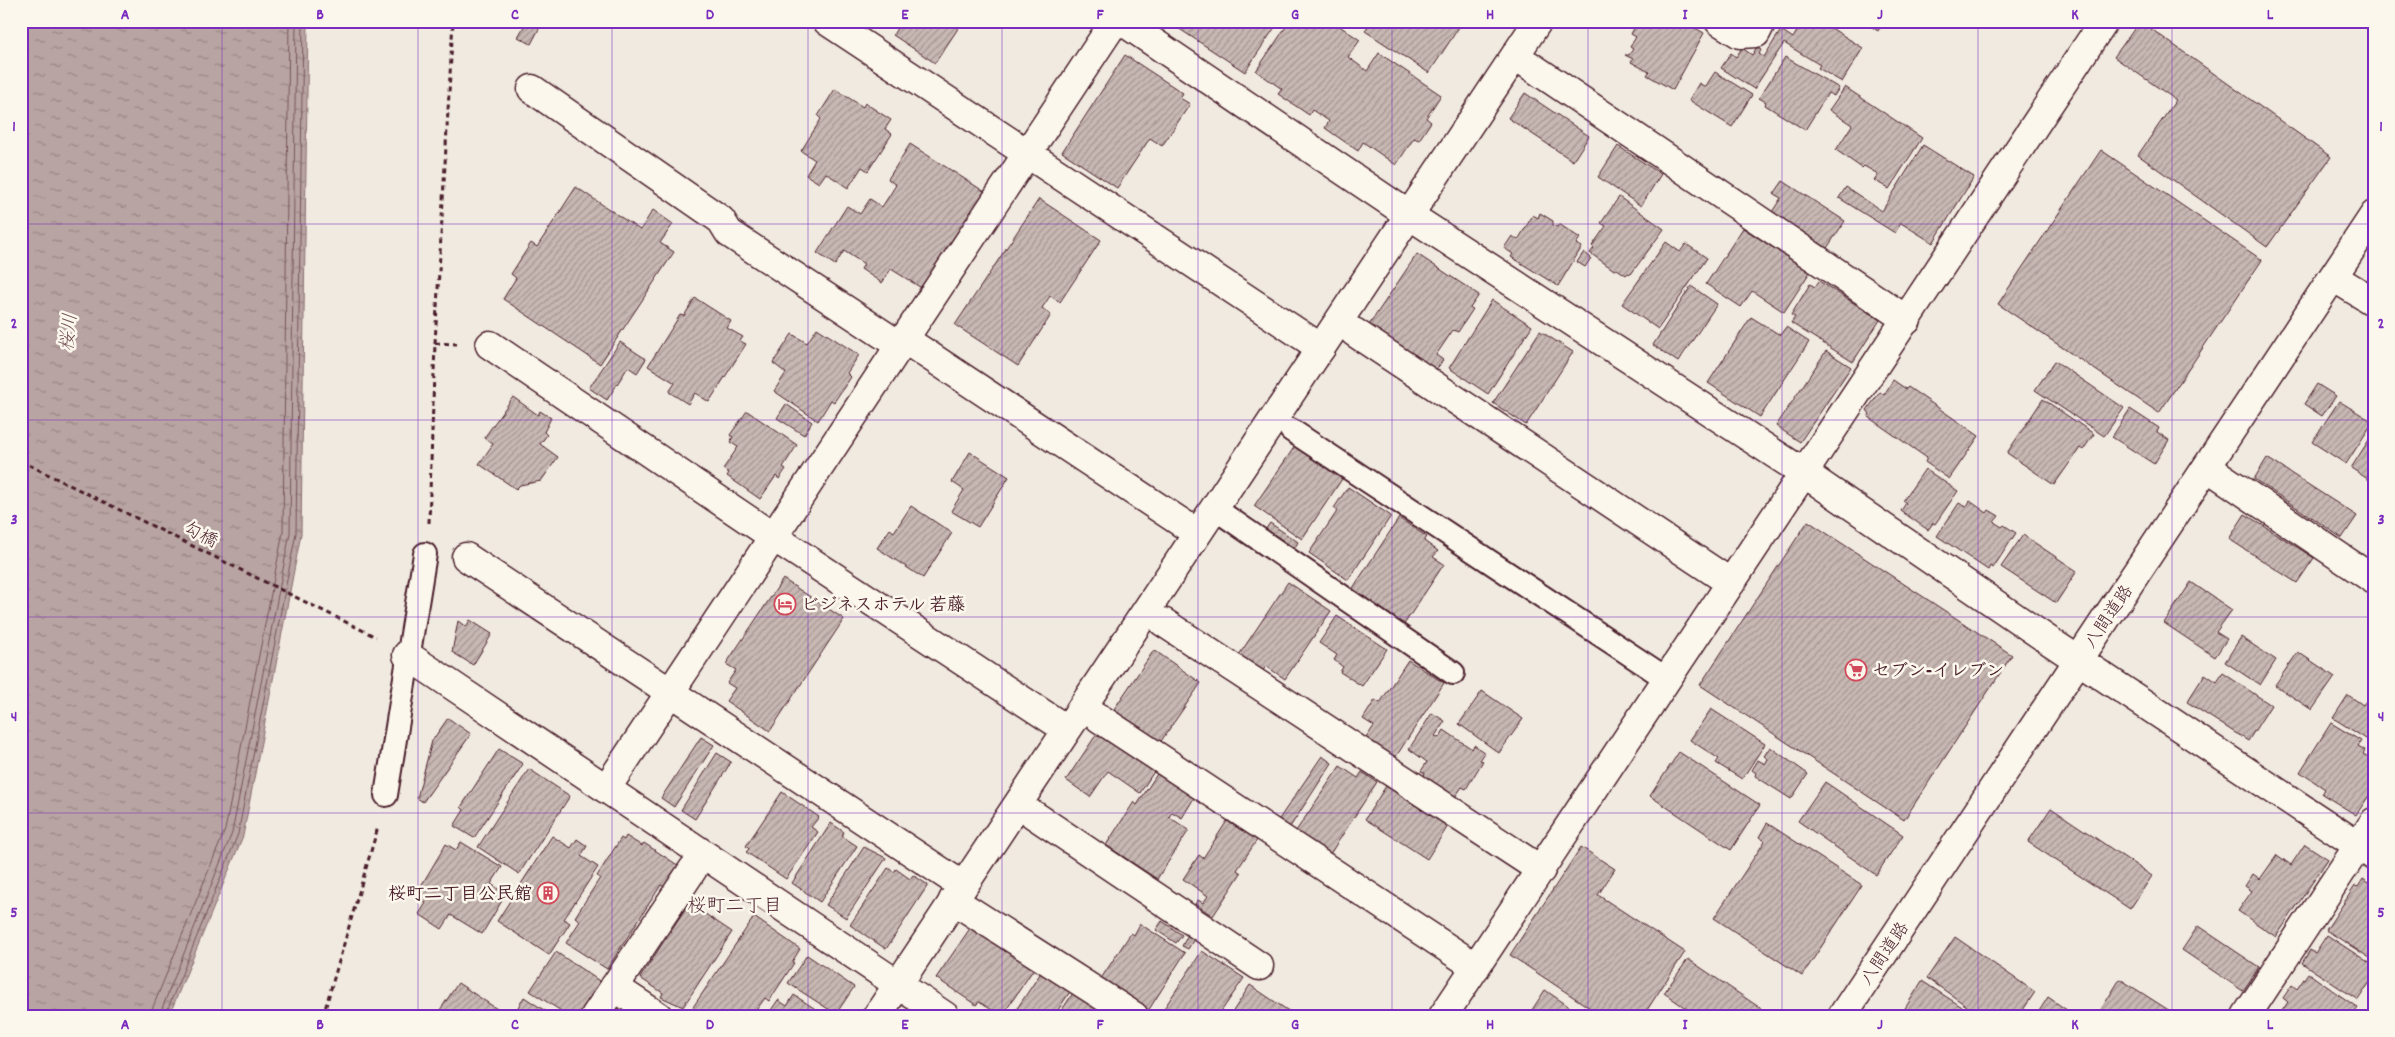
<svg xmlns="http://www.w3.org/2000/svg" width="2395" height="1037" font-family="Dekko,'Klee One',sans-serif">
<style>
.water{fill:url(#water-ripples);stroke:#8c6f72}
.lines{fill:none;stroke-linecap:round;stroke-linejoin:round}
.shore{stroke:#76545b;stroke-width:1}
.building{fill:url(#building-hatch);stroke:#4a1f2b}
.service-casing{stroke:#4a1f2b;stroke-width:26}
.minor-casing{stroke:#4a1f2b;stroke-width:31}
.tertiary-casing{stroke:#4a1f2b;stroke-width:31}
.primary-casing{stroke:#4a1f2b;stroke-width:31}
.path{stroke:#4a1f2b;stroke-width:3;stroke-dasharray:5 4;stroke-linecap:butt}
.service{stroke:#fbf7ec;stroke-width:22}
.minor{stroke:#fbf7ec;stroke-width:28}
.tertiary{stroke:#fbf7ec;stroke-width:28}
.primary{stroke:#fbf7ec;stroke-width:28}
.grid{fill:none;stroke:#7b2cbf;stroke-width:1;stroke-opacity:0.55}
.labels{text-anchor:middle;stroke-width:5;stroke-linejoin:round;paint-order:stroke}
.street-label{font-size:18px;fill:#4a1f2b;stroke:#fbf7ec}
.poi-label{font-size:18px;font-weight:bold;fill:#4a1f2b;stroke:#fbf7ec;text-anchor:start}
.water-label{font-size:19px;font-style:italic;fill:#704e55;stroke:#fbf7ec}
.neighbourhood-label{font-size:19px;fill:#4a1f2b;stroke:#fbf7ec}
.neatline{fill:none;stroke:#7b2cbf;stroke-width:2}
.grid-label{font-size:16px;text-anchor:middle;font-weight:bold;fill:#7b2cbf}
</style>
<defs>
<pattern id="water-ripples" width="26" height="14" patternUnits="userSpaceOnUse" patternTransform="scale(1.25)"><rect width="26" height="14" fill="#b8a4a2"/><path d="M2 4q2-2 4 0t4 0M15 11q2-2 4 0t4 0" fill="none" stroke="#988584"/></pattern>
<pattern id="building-hatch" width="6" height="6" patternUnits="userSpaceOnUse" patternTransform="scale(1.25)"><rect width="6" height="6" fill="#c8b8b3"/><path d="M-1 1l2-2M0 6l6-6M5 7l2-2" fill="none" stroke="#a49592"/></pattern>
</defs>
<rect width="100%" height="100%" fill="#f0eae0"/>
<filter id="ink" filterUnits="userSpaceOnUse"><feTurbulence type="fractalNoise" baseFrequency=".02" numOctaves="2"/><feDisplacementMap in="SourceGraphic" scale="10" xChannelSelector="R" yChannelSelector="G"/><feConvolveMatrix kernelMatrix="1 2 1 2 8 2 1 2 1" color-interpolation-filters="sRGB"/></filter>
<g filter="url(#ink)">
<path class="water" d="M 21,21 L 308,21 L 301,534 L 243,836 L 169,1016 L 21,1016 Z"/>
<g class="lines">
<path class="shore" d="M 151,1016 L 153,1007 L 225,830 L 283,532 L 289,21
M 159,1016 L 232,833 L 290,533 L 296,21
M 165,1016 L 238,834 L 296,533 L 303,21"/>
</g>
<path class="building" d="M 527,21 L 540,27 L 531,44 L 518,37 Z
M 901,21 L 963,21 L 935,63 L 893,35 Z
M 1182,21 L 1279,21 L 1245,72 L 1178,28 Z
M 1290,21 L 1332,21 L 1360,40 L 1348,57 L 1367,71 L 1379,53 L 1441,95 L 1426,118 L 1431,122 L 1419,140 L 1414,138 L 1396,165 L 1363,142 L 1358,151 L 1325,128 L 1329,121 L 1312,110 L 1309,115 L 1278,94 L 1282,89 L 1256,71 Z
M 1371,21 L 1463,21 L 1429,73 L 1365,31 Z
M 1638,21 L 1683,21 L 1704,33 L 1673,90 L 1647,75 L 1649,72 L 1631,62 L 1633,59 L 1625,55 L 1629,55 L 1633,49 L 1630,47 L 1636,37 L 1631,34 Z
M 1803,21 L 1820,21 L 1863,48 L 1842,82 L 1818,68 L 1820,65 L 1784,43 L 1754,89 L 1721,68 L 1731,53 L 1736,57 L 1742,48 L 1752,55 L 1757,47 L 1761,50 L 1759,54 L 1764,57 L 1781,30 L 1793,38 Z
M 1863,21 L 1884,21 L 1878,31 Z
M 2140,21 L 2331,157 L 2267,247 L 2138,155 L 2176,100 L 2114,57 Z
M 1125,55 L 1183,93 L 1180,98 L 1190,104 L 1162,146 L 1150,138 L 1117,188 L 1062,152 Z
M 1785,57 L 1839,88 L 1834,96 L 1828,93 L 1805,130 L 1765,105 L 1766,102 L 1759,98 Z
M 1715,72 L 1752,95 L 1732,127 L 1689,100 L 1699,83 L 1705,87 Z
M 1845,87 L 1922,138 L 1889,189 L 1874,180 L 1878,174 L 1864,166 L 1862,168 L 1836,150 L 1852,125 L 1829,110 Z
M 835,89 L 863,107 L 865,103 L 891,120 L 885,129 L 892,134 L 868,171 L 862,167 L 848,188 L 826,173 L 819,183 L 806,175 L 815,160 L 801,151 L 821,119 L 818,116 Z
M 1525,93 L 1589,136 L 1573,161 L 1508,118 Z
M 910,144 L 985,192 L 923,289 L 891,269 L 882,283 L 861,269 L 864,264 L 844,251 L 835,265 L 817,253 L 847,206 L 860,214 L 870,199 L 882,207 L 896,185 L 888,179 Z
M 1923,145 L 1974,177 L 1933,243 L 1901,223 L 1895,233 L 1839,198 L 1846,187 L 1882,211 Z
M 1618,146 L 1661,174 L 1641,206 L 1598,177 Z
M 2101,150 L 2262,260 L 2159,413 L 1998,304 Z
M 1783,181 L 1845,221 L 1827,248 L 1772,212 L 1781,198 L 1774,194 Z
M 576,187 L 640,230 L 653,210 L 673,224 L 660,243 L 674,252 L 600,364 L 503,299 L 516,278 L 511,274 L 531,243 L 537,247 Z
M 1619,197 L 1664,229 L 1631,274 L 1628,273 L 1626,275 L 1617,269 L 1614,270 L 1590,253 L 1594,248 L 1592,246 L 1606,226 L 1601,223 Z
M 1039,199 L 1101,240 L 1060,302 L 1050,296 L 1042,308 L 1051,315 L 1018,366 L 955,325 Z
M 1540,213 L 1553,221 L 1553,225 L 1557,227 L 1559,224 L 1580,238 L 1576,244 L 1582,247 L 1558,286 L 1511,257 L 1513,254 L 1504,248 L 1512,236 L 1518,240 L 1533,215 L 1538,218 Z
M 1743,228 L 1810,272 L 1784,312 L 1752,291 L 1741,307 L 1706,284 Z
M 1666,242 L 1680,252 L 1686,244 L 1707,258 L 1658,329 L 1622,304 Z
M 1584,252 L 1591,258 L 1585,267 L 1577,262 Z
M 1417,254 L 1479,295 L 1470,308 L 1473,309 L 1458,332 L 1453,330 L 1436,355 L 1443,360 L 1436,370 L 1369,325 Z
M 1819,281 L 1880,320 L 1853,362 L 1791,323 L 1795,317 L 1791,315 L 1810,284 L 1815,287 Z
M 1691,286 L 1717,304 L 1678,362 L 1653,345 Z
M 695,298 L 731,321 L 727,328 L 743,337 L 740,341 L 746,344 L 709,402 L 695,393 L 688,404 L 669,392 L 675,383 L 648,366 L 680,315 L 684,316 Z
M 1492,300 L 1532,326 L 1488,394 L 1449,368 Z
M 1751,317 L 1780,335 L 1786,327 L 1809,342 L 1760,417 L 1708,383 Z
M 817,328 L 859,355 L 847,373 L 851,377 L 834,402 L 831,400 L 818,421 L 774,391 L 786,373 L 773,363 L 792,334 L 807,343 Z
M 1540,331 L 1573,352 L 1526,425 L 1493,403 Z
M 620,342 L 646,359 L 637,373 L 628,367 L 607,400 L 589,388 Z
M 1826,351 L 1851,367 L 1800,442 L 1776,426 Z
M 2055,361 L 2124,408 L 2104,436 L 2035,390 Z
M 1893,380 L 1906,389 L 1908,387 L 1979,436 L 1949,479 L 1925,462 L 1927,458 L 1868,417 L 1870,414 L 1867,410 L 1880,392 L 1884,395 Z
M 2317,384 L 2336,396 L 2322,416 L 2304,404 Z
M 513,397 L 538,415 L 540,411 L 551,418 L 544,432 L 547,435 L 540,444 L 558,457 L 541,481 L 520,485 L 516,489 L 479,464 L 493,444 L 484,438 Z
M 2043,399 L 2094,434 L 2083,450 L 2080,448 L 2054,485 L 2007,453 Z
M 2339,401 L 2373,422 L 2346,464 L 2312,442 Z
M 786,404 L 812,422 L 804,435 L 777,418 Z
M 2130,409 L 2159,428 L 2157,432 L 2169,440 L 2154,464 L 2112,437 Z
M 747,411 L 797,445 L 783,467 L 786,469 L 779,479 L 776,476 L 760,499 L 727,476 L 729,473 L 723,469 L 738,447 L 730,442 L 733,437 L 730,435 Z
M 2374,432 L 2374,483 L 2351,468 Z
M 1295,446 L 1342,479 L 1302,539 L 1254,506 Z
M 970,452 L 1009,477 L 978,527 L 951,511 L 964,490 L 952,482 Z
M 2267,458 L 2357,516 L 2342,538 L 2254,479 Z
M 1925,469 L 1958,491 L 1935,524 L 1933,523 L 1928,530 L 1901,511 L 1906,503 L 1903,501 Z
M 1348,487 L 1391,516 L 1348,580 L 1309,553 L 1338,510 L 1334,508 Z
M 1970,501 L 1987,513 L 1989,510 L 1999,516 L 1994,522 L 2002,527 L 2004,525 L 2016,533 L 1993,568 L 1990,566 L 1988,570 L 1937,536 L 1959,503 L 1966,507 Z
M 911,506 L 952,533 L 923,578 L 877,548 L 890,529 L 894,532 Z
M 2245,514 L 2314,558 L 2297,583 L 2229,539 Z
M 1399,518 L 1427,537 L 1424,541 L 1438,551 L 1433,557 L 1444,564 L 1403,626 L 1351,591 Z
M 1808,521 L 2012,655 L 1904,820 L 1700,685 Z
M 1270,523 L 1298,542 L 1294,549 L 1265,530 Z
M 2023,535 L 2077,571 L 2056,603 L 2001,567 Z
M 783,579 L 844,619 L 770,731 L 726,701 L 735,688 L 727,683 L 736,670 L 726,664 Z
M 1288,582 L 1331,611 L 1285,679 L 1266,666 L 1262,672 L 1239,655 Z
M 2191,582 L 2232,610 L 2216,632 L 2227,639 L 2215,657 L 2164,623 Z
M 1337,616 L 1387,649 L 1362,686 L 1340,672 L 1343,667 L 1334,660 L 1337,655 L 1319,643 Z
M 470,620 L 492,634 L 473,665 L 452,652 L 458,621 L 466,627 Z
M 2241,637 L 2276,660 L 2260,685 L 2225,662 Z
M 1154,650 L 1201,683 L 1159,744 L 1112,712 Z
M 2298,652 L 2335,677 L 2312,710 L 2275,685 Z
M 1408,660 L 1444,683 L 1395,758 L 1366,738 L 1374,726 L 1363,719 L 1375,700 L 1380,703 Z
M 2223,673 L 2271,705 L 2248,741 L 2187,702 L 2205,674 L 2217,682 Z
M 1482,691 L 1523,719 L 1499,753 L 1459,724 Z
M 2348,695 L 2363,705 L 2370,696 L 2374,698 L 2374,744 L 2333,718 Z
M 1711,709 L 1765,744 L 1742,779 L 1716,763 L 1719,759 L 1690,740 Z
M 1432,713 L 1445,721 L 1435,736 L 1439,738 L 1444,730 L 1472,749 L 1474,745 L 1485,753 L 1480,760 L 1483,761 L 1466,789 L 1462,787 L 1455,797 L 1424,776 L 1425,773 L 1421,771 L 1427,762 L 1409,749 Z
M 448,718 L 471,734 L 423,802 L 417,798 L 432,741 Z
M 2331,723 L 2361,741 L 2358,746 L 2365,750 L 2363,754 L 2374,760 L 2374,788 L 2356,815 L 2322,794 L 2325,789 L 2300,772 Z
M 1098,732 L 1155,770 L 1140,793 L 1108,771 L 1090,797 L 1066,780 Z
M 701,737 L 714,745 L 674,807 L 661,798 Z
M 1770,747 L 1808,774 L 1791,799 L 1755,776 L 1756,773 L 1752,770 L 1758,760 L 1765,764 L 1768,759 L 1764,756 Z
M 499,749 L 523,764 L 474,838 L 454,826 L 464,810 L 461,807 Z
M 1679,752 L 1760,805 L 1731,850 L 1650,796 Z
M 717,753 L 731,762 L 695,819 L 681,810 Z
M 1322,756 L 1332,763 L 1288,830 L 1277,822 Z
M 1340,766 L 1358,778 L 1362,772 L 1377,782 L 1330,854 L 1296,831 Z
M 529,769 L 570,796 L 519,874 L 478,847 Z
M 1157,774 L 1194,798 L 1182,818 L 1172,812 L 1169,817 L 1189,830 L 1157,879 L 1106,845 L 1134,802 L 1137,805 Z
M 1825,782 L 1903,835 L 1876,875 L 1798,821 Z
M 1386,786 L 1448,826 L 1427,859 L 1365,819 Z
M 782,792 L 819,817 L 811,827 L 818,832 L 786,879 L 746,852 L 749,849 L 746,846 Z
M 2051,808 L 2152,876 L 2130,909 L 2028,842 Z
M 1227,821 L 1257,840 L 1237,870 L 1241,873 L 1213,916 L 1195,904 L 1198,900 L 1203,903 L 1208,896 L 1183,879 L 1199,855 L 1203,858 Z
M 831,823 L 844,832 L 842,836 L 857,846 L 820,902 L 792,883 Z
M 1767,823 L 1862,885 L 1802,976 L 1714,918 L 1765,841 L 1759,837 Z
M 552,836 L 571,848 L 577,839 L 587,846 L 581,856 L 598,867 L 564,919 L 570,923 L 549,955 L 497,921 Z
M 626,836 L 642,846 L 644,843 L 679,866 L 665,887 L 661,885 L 607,969 L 566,943 L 580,921 L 575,917 L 600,878 L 597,876 L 621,838 L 624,840 Z
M 461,842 L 502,867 L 491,884 L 506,894 L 482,934 L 451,915 L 442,929 L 419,914 L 426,903 L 415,896 L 446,844 L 456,850 Z
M 2305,844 L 2328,859 L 2276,937 L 2238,911 L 2252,891 L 2245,886 L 2253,874 L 2260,879 L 2277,855 L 2291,865 Z
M 864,847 L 886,858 L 846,918 L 826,905 Z
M 1581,847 L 1615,869 L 1598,895 L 1685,952 L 1643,1016 L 1602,1016 L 1510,955 Z
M 888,868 L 894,872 L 896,869 L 910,879 L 913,875 L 928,885 L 886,949 L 850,925 Z
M 2363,879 L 2374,886 L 2373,960 L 2326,930 L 2355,886 L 2358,887 Z
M 689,903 L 732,932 L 683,1007 L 661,997 L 663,993 L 640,978 Z
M 754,917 L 800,949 L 792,962 L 794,963 L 769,1001 L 765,998 L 754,1013 L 758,1016 L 687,1016 Z
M 1162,921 L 1182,935 L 1176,943 L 1156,930 Z
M 973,924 L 1037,964 L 1002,1016 L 979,1002 L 976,1005 L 936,978 Z
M 1140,924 L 1185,953 L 1148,1011 L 1100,980 L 1131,933 L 1134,935 Z
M 2198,926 L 2259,967 L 2243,991 L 2182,950 Z
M 1188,935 L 1194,939 L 1188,949 L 1182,946 Z
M 2327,935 L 2374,966 L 2374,976 L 2358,1000 L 2302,963 L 2310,950 L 2315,953 Z
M 1955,937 L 2035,992 L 2023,1010 L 2031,1016 L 1981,1016 L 1927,978 Z
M 1202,951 L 1244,978 L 1218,1016 L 1159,1016 Z
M 556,952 L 601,982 L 579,1016 L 569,1016 L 530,991 Z
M 807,955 L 854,987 L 836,1014 L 788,983 Z
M 1688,959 L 1772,1016 L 1697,1016 L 1664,993 Z
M 1042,971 L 1071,990 L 1054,1016 L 1012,1016 Z
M 2308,973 L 2358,1008 L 2352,1016 L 2289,1016 L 2282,1011 L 2288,1002 L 2283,998 L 2292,985 L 2297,989 Z
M 2120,979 L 2178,1016 L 2130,1016 L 2127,1013 L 2125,1016 L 2097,1016 Z
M 1922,981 L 1976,1016 L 1913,1016 L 1904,1010 Z
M 458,983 L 500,1011 L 497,1016 L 436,1016 Z
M 1250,985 L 1296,1016 L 1230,1016 Z
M 1545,990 L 1583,1016 L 1528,1016 Z
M 1073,993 L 1099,1010 L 1096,1016 L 1058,1016 Z
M 794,995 L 826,1016 L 767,1016 L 778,1000 L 787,1006 Z
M 524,997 L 553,1016 L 513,1016 Z
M 2048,997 L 2071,1013 L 2069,1016 L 2036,1016 Z
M 617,1006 L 632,1016 L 611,1016 Z"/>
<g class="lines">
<g class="service-casing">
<path id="service" d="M 1291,430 L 1667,679
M 1214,508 L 1453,673
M 386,795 L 425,554"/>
</g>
<g class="minor-casing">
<path id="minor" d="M 827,21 L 1321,348
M 1122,21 L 1409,215 L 1804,473 L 2048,640 L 2374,856
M 1719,21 L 1740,34 L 1756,33 L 1762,21
M 1529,65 L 1907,320
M 532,89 L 721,220 L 729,233 L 899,345
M 2333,277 L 2374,302
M 1354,332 L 1731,583
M 904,339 L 1197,533
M 490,345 L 772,536 L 1066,729
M 2207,467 L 2374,580
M 466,557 L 963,886
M 1163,622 L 1541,870
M 407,655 L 945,1016
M 1099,718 L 1476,967
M 606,789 L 1115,21
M 1034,815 L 1259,966
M 953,900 L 1134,1016
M 614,987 L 658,1016
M 595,1016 L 693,869
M 1443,1016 L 2104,21
M 2246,1016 L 2374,822"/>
</g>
<g class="tertiary-casing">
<path id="tertiary" d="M 877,1016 L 1538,21"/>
</g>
<g class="primary-casing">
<path id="primary" d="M 1842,1016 L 2374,215"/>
</g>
<path class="path" d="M 435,343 L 457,344
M 21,461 L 376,637
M 429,523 L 435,343 L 453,21
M 323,1016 L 378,827"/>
<use href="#service" class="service"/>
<use href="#minor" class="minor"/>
<use href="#tertiary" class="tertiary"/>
<use href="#primary" class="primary"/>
</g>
</g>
<path class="grid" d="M 222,21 L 222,1016M 418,21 L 418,1016M 612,21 L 612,1016M 808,21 L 808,1016M 1002,21 L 1002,1016M 1198,21 L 1198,1016M 1392,21 L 1392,1016M 1588,21 L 1588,1016M 1782,21 L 1782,1016M 1978,21 L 1978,1016M 2172,21 L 2172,1016M 21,224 L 2374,224M 21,420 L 2374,420M 21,617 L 2374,617M 21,813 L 2374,813"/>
<defs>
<g id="hotel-ring" transform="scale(1.125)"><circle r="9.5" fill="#fbf7ec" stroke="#d1495b" stroke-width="1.5"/><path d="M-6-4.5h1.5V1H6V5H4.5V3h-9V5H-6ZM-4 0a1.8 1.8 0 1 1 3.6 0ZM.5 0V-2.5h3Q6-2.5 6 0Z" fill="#d1495b"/></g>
<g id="supermarket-ring" transform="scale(1.125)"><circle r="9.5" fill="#fbf7ec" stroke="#d1495b" stroke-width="1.5"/><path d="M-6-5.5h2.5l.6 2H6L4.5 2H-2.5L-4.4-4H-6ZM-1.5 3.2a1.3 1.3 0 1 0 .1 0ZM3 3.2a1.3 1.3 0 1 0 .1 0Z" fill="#d1495b"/></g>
<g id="building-ring" transform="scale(1.125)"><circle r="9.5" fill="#fbf7ec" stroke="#d1495b" stroke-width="1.5"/><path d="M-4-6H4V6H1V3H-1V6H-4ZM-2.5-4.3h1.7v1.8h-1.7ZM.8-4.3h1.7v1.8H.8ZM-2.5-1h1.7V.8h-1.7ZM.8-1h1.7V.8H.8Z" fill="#d1495b"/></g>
</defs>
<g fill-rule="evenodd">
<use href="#hotel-ring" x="785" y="604"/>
<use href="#supermarket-ring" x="1856" y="670"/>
<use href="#building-ring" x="548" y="893"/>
</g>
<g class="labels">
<g class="street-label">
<text transform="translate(201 534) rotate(26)" y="6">勾橋</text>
<text transform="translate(2108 616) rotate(-56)" y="6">八間道路</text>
<text transform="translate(1884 953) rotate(-56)" y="6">八間道路</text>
</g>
<g class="poi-label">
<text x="801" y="610">ビジネスホテル 若藤</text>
<text x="1872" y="676">セブン-イレブン</text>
<text x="532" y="899" text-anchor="end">桜町二丁目公民館</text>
</g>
<g class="water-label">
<text transform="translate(67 332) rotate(-84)" y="7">桜川</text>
</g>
<g class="neighbourhood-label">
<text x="735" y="911">桜町二丁目</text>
</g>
</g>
<rect width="2395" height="1037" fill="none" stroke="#fbf7ec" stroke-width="55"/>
<rect x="28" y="28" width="2340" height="982" class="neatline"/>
<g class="grid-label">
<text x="125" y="19">A</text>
<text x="320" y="19">B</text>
<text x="515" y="19">C</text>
<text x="710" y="19">D</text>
<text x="905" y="19">E</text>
<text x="1100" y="19">F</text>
<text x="1295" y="19">G</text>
<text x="1490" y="19">H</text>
<text x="1685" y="19">I</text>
<text x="1880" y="19">J</text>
<text x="2075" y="19">K</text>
<text x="2270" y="19">L</text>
<text x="14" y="131">1</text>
<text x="2381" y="131">1</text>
<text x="14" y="328">2</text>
<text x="2381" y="328">2</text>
<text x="14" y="524">3</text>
<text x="2381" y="524">3</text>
<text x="14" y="721">4</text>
<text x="2381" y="721">4</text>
<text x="14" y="917">5</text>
<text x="2381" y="917">5</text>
<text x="125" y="1029">A</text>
<text x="320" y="1029">B</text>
<text x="515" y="1029">C</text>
<text x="710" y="1029">D</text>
<text x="905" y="1029">E</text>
<text x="1100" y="1029">F</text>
<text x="1295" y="1029">G</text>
<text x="1490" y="1029">H</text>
<text x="1685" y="1029">I</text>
<text x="1880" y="1029">J</text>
<text x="2075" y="1029">K</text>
<text x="2270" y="1029">L</text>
</g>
</svg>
